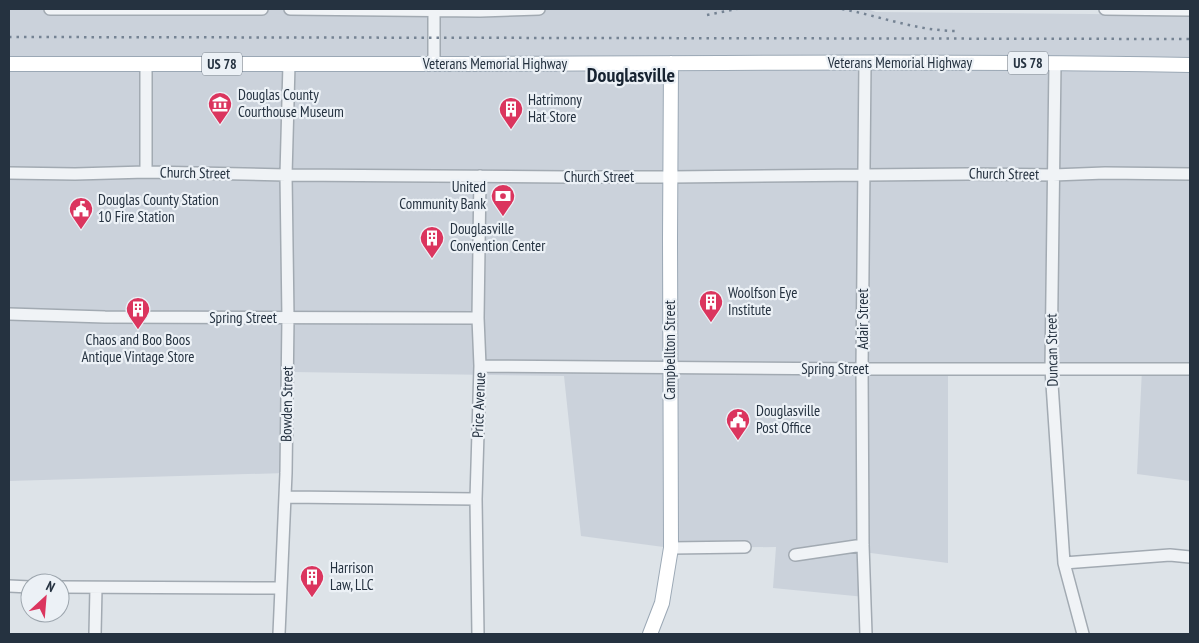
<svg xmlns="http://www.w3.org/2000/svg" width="1199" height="643" font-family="'PT Sans Narrow',sans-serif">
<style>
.built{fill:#cbd2db}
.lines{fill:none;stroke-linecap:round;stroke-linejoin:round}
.minor-casing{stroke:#a2aab2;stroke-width:14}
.major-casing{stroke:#9ba8b5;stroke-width:16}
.minor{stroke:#f0f3f6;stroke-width:11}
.major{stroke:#fff;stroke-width:14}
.rail{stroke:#758393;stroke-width:2.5;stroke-dasharray:2.5 5;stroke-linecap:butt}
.labels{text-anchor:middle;stroke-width:4.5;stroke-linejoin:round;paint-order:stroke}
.shield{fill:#ecf1f6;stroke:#616b77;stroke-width:1}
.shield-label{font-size:14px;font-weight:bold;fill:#253240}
.street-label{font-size:15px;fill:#253240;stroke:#ecf1f6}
.poi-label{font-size:15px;fill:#253240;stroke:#ecf1f6;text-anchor:start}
.district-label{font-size:20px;font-weight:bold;fill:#172331;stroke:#ecf1f6}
</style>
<rect width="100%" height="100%" fill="#dde3e8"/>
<path class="built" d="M 9,9 L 867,9 L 876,12 L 1190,15 L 1190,481 L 1137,474 L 1142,369 L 948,369 L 948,563 L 863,552 L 865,597 L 773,588 L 776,547 L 671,548 L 581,536 L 564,376 L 292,372 L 286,473 L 9,481 Z"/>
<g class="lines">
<g class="minor-casing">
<path id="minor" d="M 50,9 L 262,9
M 290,9 L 480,11 L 539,9
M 1105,9 L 1190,10
M 434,10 L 434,64
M 865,63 L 862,369 L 863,545 L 866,634
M 1055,63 L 1051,369 L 1064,563 L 1083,634
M 146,172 L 146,64
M 9,173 L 75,174 L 146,172 L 286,175 L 567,177 L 671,177 L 968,174 L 1053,175 L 1105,173 L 1190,174
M 9,314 L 105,317 L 478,318
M 480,366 L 862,369 L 1190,369
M 285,497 L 476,499
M 671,548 L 745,547
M 795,555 L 863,545
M 1064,563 L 1170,555 L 1190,557
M 9,586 L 30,587
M 60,587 L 281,588
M 95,634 L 96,588
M 279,634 L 286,473 L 288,318 L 286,175 L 289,64
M 478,634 L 476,499 L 480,366 L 478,318 L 480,176"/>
</g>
<g class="major-casing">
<path id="major" d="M 9,64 C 165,64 321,65 478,64 C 715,63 953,61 1190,65
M 650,634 L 662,603 L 671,548 L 670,239 L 671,63"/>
</g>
<use href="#minor" class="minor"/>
<use href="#major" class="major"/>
<path class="rail" d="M 842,9 C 880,16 917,31 957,31
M 707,15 L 737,9
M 9,37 L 1190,39"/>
</g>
<defs>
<g id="museum-pin" transform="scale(1.25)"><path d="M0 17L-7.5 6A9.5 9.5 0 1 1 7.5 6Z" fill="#db355e" stroke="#ecf1f6"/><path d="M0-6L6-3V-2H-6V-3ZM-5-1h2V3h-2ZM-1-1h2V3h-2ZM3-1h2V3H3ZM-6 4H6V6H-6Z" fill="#fff"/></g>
<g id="building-pin" transform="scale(1.25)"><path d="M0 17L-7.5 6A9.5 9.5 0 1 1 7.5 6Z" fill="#db355e" stroke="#ecf1f6"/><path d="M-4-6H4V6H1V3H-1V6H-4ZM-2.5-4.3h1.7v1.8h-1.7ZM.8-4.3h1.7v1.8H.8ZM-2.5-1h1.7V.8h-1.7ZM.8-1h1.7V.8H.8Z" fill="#fff"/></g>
<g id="bank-pin" transform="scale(1.25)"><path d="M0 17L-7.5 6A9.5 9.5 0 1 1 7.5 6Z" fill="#db355e" stroke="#ecf1f6"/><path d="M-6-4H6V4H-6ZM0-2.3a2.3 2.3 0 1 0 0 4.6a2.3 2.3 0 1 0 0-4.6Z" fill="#fff"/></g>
<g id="civic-pin" transform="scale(1.25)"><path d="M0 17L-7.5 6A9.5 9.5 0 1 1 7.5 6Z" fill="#db355e" stroke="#ecf1f6"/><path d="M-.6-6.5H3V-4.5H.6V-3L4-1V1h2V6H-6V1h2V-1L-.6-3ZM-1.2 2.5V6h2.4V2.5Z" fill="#fff"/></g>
</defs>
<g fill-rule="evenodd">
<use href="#museum-pin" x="220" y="104"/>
<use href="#building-pin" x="511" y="109"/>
<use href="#bank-pin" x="503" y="196"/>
<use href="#civic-pin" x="81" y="209"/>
<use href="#building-pin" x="432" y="238"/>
<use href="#building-pin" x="711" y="302"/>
<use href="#building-pin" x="138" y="309"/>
<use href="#civic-pin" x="738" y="420"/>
<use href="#building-pin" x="312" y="577"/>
</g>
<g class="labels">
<g class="shield">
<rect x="1008" y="51.5" width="40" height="23" rx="4"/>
<rect x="202" y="52.5" width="40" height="23" rx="4"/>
</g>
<g class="shield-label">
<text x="1028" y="68">US 78</text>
<text x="222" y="69">US 78</text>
</g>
<g class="street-label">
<text x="900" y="68">Veterans Memorial Highway</text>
<text x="495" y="69">Veterans Memorial Highway</text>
<text transform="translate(195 173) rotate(1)" y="5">Church Street</text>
<text transform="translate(1004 174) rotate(1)" y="5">Church Street</text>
<text x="599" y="182">Church Street</text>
<text x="243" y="323">Spring Street</text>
<text transform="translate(863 319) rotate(-90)" y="5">Adair Street</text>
<text transform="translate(670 350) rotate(-90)" y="5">Campbellton Street</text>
<text transform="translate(1052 350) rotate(-91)" y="5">Duncan Street</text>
<text x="835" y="374">Spring Street</text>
<text transform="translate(287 404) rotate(-89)" y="5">Bowden Street</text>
<text transform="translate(479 405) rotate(-88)" y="5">Price Avenue</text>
</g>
<g class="poi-label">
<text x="238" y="100">Douglas County<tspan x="238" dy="17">Courthouse Museum</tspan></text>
<text x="528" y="105">Hatrimony<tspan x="528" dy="17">Hat Store</tspan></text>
<text x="486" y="192" text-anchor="end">United<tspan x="486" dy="17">Community Bank</tspan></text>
<text x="98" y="205">Douglas County Station<tspan x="98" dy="17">10 Fire Station</tspan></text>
<text x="450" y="234">Douglasville<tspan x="450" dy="17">Convention Center</tspan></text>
<text x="728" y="298">Woolfson Eye<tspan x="728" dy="17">Institute</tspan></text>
<text x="138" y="345" text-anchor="middle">Chaos and Boo Boos<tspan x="138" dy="17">Antique Vintage Store</tspan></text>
<text x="756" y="416">Douglasville<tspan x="756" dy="17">Post Office</tspan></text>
<text x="330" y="573">Harrison<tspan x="330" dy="17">Law, LLC</tspan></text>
</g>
<g class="district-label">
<text x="631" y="82">Douglasville</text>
</g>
</g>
<rect width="1199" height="643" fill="none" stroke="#253240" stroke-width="20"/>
<g transform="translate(45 598) rotate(26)"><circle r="24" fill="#ecf1f6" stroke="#9ca5ad"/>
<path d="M0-4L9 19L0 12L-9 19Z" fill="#db355e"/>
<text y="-8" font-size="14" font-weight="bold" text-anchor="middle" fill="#253240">N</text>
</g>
</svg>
